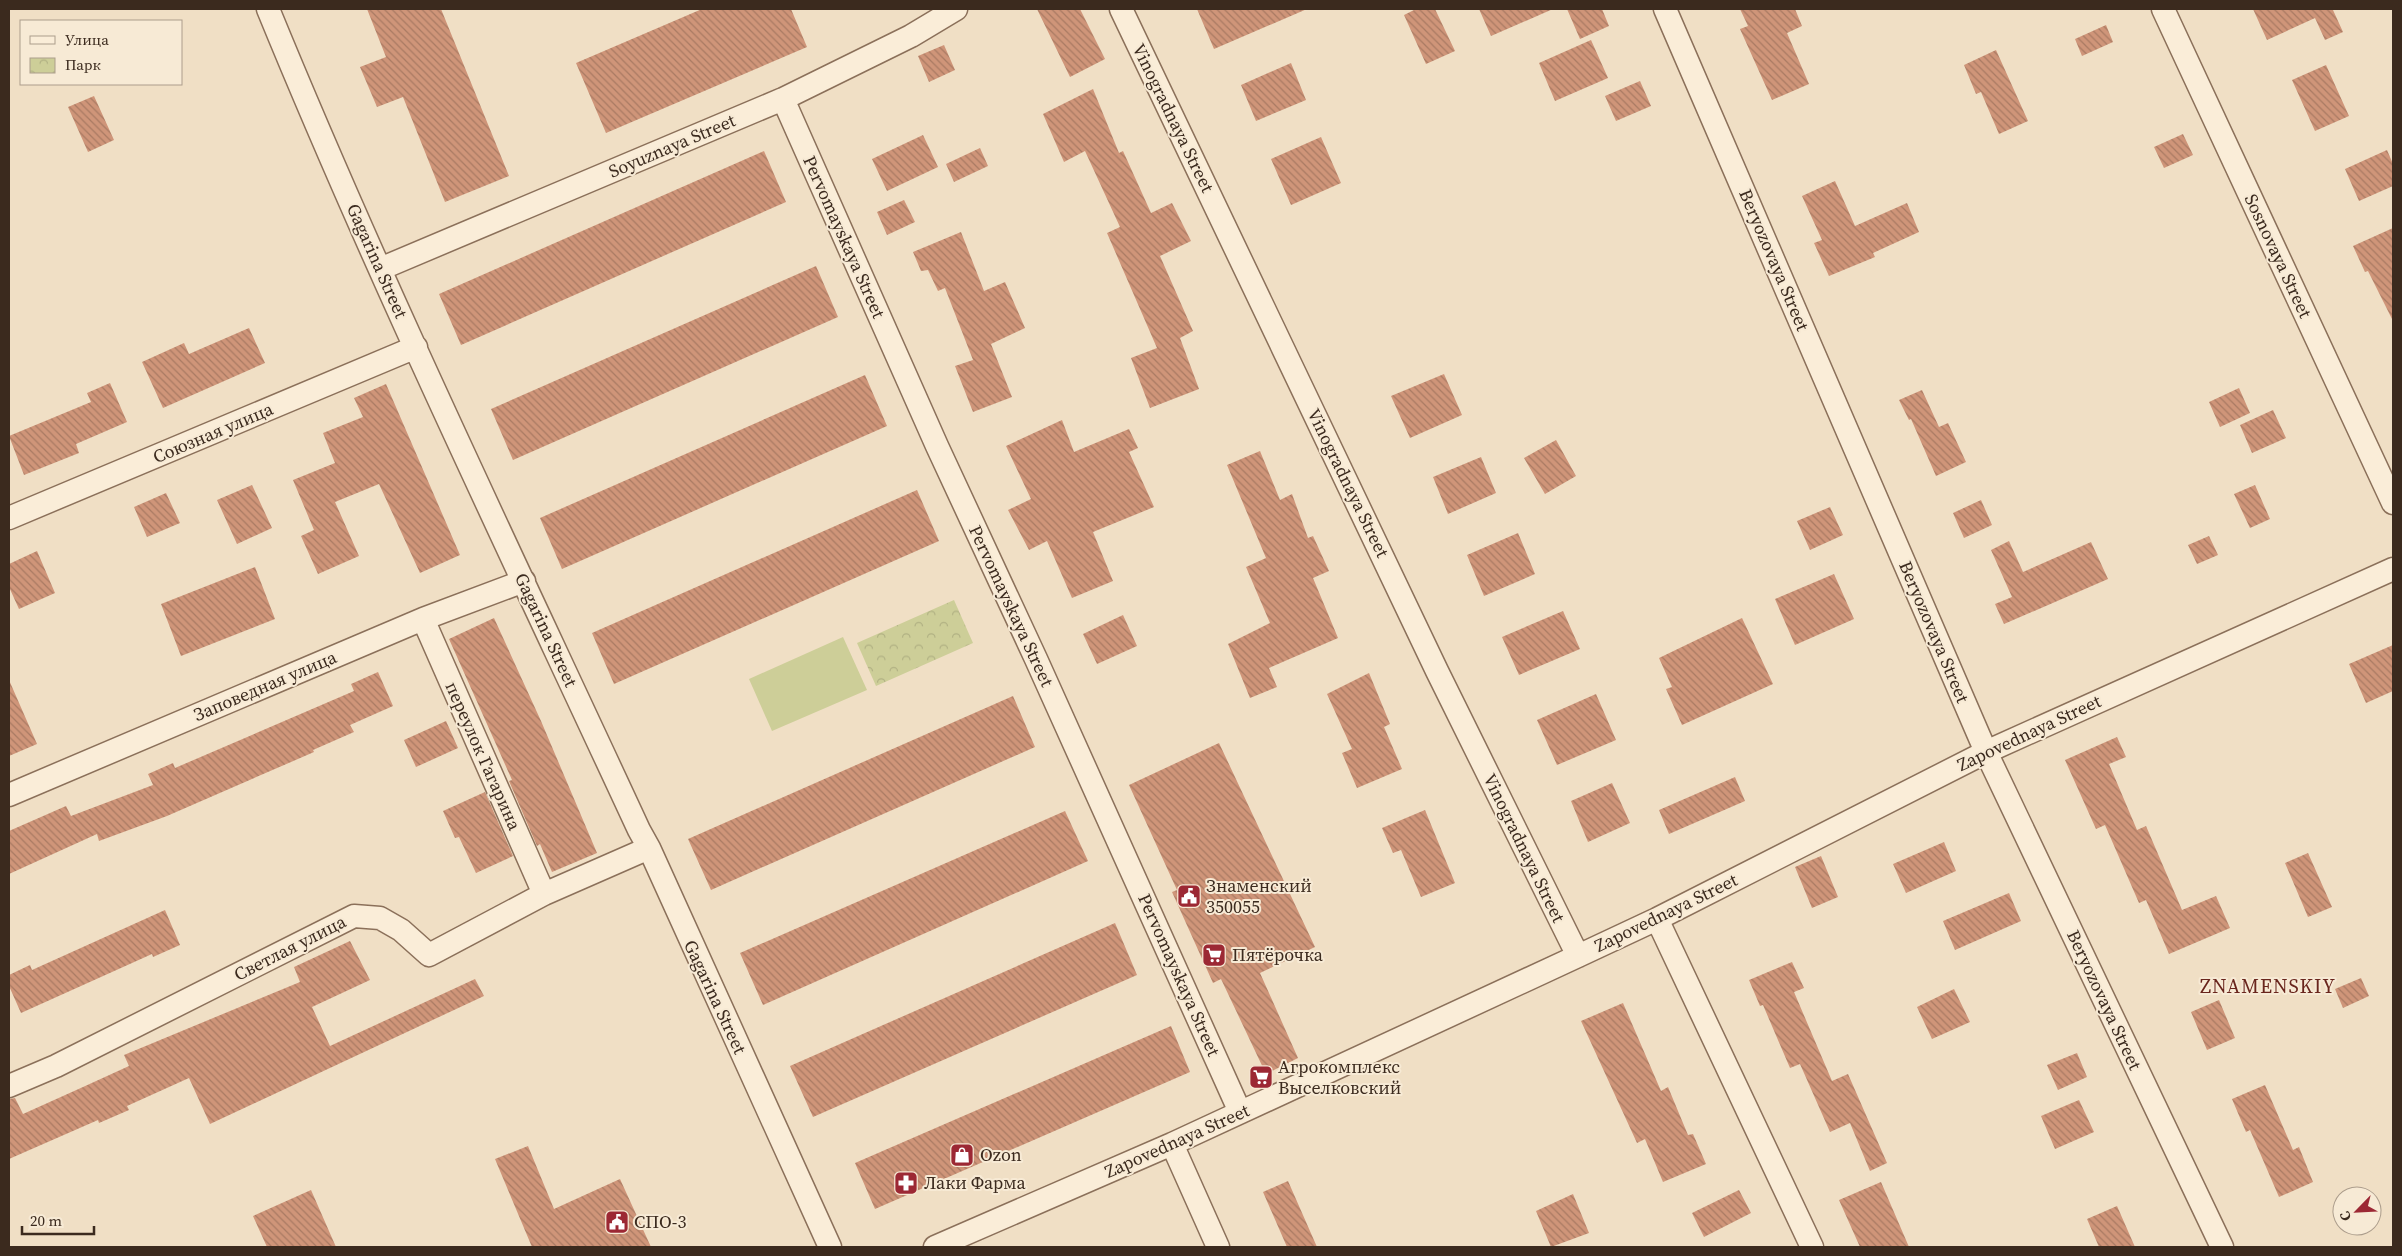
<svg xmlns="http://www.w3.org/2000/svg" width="2402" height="1256" font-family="'Source Serif 4',serif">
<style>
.park{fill:url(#park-crowns)}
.pitch{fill:#cdce98}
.building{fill:url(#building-back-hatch)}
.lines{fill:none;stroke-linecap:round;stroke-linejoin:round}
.minor-casing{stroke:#8b705a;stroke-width:25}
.minor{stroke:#faedd8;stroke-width:22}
.labels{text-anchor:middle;stroke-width:4;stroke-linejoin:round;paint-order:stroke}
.street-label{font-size:18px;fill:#3b2a1e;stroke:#f7ead5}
.poi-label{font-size:18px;fill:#3b2a1e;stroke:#f7ead5;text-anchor:start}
.quarter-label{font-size:20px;letter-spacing:1px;fill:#69251c;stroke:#f7ead5}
</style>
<defs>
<pattern id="park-crowns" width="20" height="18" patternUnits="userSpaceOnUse" patternTransform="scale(1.25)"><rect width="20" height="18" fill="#cdce98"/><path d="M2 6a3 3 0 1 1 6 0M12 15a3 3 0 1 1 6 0" fill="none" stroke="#b1b183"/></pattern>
<pattern id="building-back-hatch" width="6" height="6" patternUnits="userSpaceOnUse" patternTransform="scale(1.25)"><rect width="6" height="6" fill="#cf9579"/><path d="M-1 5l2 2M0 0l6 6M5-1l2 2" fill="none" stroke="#a97a63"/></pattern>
</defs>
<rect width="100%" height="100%" fill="#f0dfc5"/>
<path class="park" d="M 954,600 L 973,643 L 876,686 L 857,643 Z"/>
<path class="pitch" d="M 843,637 L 867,690 L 772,731 L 749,679 Z"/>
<path class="building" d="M 367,9 L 441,9 L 509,176 L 445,202 L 403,97 L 377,107 L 360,67 L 386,57 Z
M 702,9 L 791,9 L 807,47 L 606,133 L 576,63 Z
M 1037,9 L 1080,9 L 1105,59 L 1070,77 Z
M 1197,9 L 1307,9 L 1214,49 Z
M 1416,9 L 1435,9 L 1455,51 L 1426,64 L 1404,15 Z
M 1479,9 L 1553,9 L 1491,36 Z
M 1567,9 L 1602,9 L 1609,26 L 1580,39 Z
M 1740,9 L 1795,9 L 1802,26 L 1787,33 L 1809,84 L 1772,100 L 1740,29 L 1748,26 Z
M 2253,9 L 2336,9 L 2333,10 L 2343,32 L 2325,40 L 2315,18 L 2267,40 Z
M 2106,25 L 2113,42 L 2082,56 L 2075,39 Z
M 1591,40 L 1608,78 L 1555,101 L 1539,63 Z
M 944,45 L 955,70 L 929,82 L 918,56 Z
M 1996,50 L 2028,121 L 1999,134 L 1981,92 L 1976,94 L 1964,65 Z
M 1291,63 L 1306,100 L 1256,121 L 1241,85 Z
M 2326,65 L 2349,116 L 2315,131 L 2292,80 Z
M 1640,81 L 1651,106 L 1616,121 L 1605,96 Z
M 1093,89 L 1119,153 L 1123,151 L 1151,213 L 1172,203 L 1191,241 L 1160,256 L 1193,331 L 1180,338 L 1199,389 L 1150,408 L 1131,358 L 1157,348 L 1107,233 L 1120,227 L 1085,151 L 1064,162 L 1043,114 Z
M 94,96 L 114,140 L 88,152 L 68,107 Z
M 2183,134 L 2193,155 L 2164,168 L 2154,147 Z
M 923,135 L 938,167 L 887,191 L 872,159 Z
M 1321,137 L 1341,183 L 1291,205 L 1271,159 Z
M 980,148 L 988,166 L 954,182 L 946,164 Z
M 2387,150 L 2393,164 L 2393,186 L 2359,201 L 2345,169 Z
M 764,151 L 786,202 L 461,345 L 439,294 Z
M 1835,181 L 1855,226 L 1907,203 L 1919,232 L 1873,253 L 1875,257 L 1829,276 L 1814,243 L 1822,240 L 1802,196 Z
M 904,200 L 915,222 L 887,235 L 877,212 Z
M 2393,228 L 2393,321 L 2368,271 L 2365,272 L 2353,246 Z
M 961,232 L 984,291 L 1005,282 L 1025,328 L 991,344 L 1012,397 L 973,412 L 955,366 L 973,360 L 945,288 L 938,291 L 928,270 L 921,271 L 913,252 Z
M 816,266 L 838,317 L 513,460 L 491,409 Z
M 249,328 L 265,363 L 163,408 L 142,362 L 184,343 L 189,354 Z
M 1444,374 L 1462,415 L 1410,438 L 1391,396 Z
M 865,375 L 887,426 L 562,569 L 540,518 Z
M 110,383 L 127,422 L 76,444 L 79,453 L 24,475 L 9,436 L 91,402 L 87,393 Z
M 386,384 L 460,555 L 420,573 L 379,484 L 335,502 L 359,556 L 318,574 L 301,536 L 314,530 L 293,480 L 335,463 L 323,433 L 363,417 L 354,398 Z
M 2239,388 L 2250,413 L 2220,427 L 2209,402 Z
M 1922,390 L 1939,427 L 1948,423 L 1966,462 L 1936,476 L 1911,419 L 1909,420 L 1899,400 Z
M 2273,410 L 2286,438 L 2252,453 L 2240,425 Z
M 1062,420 L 1074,452 L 1129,429 L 1138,448 L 1129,452 L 1154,507 L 1093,532 L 1113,581 L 1072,598 L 1047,541 L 1029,550 L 1008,510 L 1031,499 L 1006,446 Z
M 1556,440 L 1576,476 L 1545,494 L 1524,458 Z
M 1260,451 L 1280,500 L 1292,494 L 1308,538 L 1313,536 L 1329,571 L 1313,578 L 1338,638 L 1269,668 L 1277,687 L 1250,698 L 1228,644 L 1270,623 L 1246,567 L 1266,558 L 1227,465 Z
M 1481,457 L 1496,493 L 1448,514 L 1433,477 Z
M 252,485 L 272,528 L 237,544 L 217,500 Z
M 2255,485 L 2270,519 L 2250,528 L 2234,494 Z
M 917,490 L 939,541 L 614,684 L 592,633 Z
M 166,493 L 180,523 L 147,537 L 134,507 Z
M 1981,500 L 1992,525 L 1964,538 L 1953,513 Z
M 1830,507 L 1843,535 L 1810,550 L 1797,521 Z
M 1518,533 L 1535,574 L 1484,596 L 1467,555 Z
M 2209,536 L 2218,555 L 2197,564 L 2188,545 Z
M 2009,541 L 2023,572 L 2091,542 L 2108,579 L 2004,624 L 1995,604 L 2012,597 L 1991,550 Z
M 37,551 L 55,593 L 19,609 L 9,587 L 9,564 Z
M 255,567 L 275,619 L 181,656 L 161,604 Z
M 1834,574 L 1854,619 L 1795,645 L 1775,599 Z
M 1563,611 L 1580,649 L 1519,675 L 1502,637 Z
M 1123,615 L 1137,646 L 1097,664 L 1083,634 Z
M 494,618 L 541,721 L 597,853 L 552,872 L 540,844 L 537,846 L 509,781 L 512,780 L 449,639 Z
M 1742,618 L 1773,684 L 1682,725 L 1666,689 L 1672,687 L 1659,658 Z
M 2393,645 L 2393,691 L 2366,703 L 2349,664 Z
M 378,672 L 393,706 L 350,725 L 354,732 L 313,750 L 314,752 L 167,816 L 99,841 L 97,834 L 9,874 L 9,831 L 66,806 L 71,816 L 153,785 L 148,774 L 173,763 L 175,768 L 354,691 L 351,684 Z
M 1369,673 L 1390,724 L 1384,727 L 1402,769 L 1357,788 L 1342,753 L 1352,749 L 1327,694 Z
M 9,680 L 37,744 L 9,756 Z
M 1596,694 L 1616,740 L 1557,765 L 1537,720 Z
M 1013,696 L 1035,747 L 711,890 L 688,839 Z
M 446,721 L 458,748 L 416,767 L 404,740 Z
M 2117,737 L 2126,757 L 2109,764 L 2137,830 L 2146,826 L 2182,910 L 2216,896 L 2230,928 L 2169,954 L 2146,900 L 2139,903 L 2105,825 L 2096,829 L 2065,760 Z
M 1219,743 L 1315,947 L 1260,973 L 1298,1058 L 1266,1074 L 1221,979 L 1213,983 L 1172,892 L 1177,890 L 1129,785 Z
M 1735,777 L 1745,801 L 1669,834 L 1659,810 Z
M 1612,783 L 1630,823 L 1588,842 L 1571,801 Z
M 485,792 L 513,856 L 476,873 L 459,837 L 455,838 L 443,811 Z
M 1425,810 L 1455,883 L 1421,897 L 1401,850 L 1393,853 L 1382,828 Z
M 1065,811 L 1088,861 L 763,1005 L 740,953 Z
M 1944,842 L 1956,871 L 1906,893 L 1893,864 Z
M 2308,853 L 2332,907 L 2308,917 L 2285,863 Z
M 1821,856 L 1838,897 L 1812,908 L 1795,867 Z
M 2009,893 L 2021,921 L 1955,950 L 1943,921 Z
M 165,910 L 180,945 L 153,957 L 152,954 L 21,1013 L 9,986 L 9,975 L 30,965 L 32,970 Z
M 1115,923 L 1137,975 L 813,1117 L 790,1066 Z
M 350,941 L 370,980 L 312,1007 L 330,1046 L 475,979 L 484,996 L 210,1124 L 189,1078 L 127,1106 L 129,1110 L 99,1123 L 98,1120 L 9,1159 L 9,1099 L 15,1098 L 23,1114 L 83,1087 L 129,1066 L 124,1055 L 300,982 L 294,967 Z
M 1792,962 L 1804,988 L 1794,992 L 1832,1081 L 1848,1074 L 1887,1163 L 1870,1171 L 1850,1123 L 1830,1132 L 1800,1064 L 1790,1068 L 1763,1005 L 1760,1006 L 1749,980 Z
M 2361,978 L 2369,996 L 2343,1008 L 2335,989 Z
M 1954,989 L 1970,1022 L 1932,1039 L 1917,1007 Z
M 2219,1000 L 2235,1038 L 2207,1050 L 2191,1012 Z
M 1623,1003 L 1661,1091 L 1668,1087 L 1688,1135 L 1693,1134 L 1706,1164 L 1663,1182 L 1645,1139 L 1637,1143 L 1581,1021 Z
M 1171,1026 L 1190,1072 L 875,1209 L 855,1163 Z
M 2077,1053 L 2087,1077 L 2058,1090 L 2047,1065 Z
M 2265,1085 L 2293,1150 L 2299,1147 L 2313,1182 L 2279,1197 L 2250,1130 L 2246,1132 L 2232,1099 Z
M 2079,1100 L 2094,1132 L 2055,1149 L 2041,1116 Z
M 528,1146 L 554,1209 L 620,1179 L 651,1247 L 532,1247 L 495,1159 Z
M 1288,1181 L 1317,1247 L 1287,1247 L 1263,1192 Z
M 1881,1182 L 1909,1247 L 1860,1247 L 1839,1200 Z
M 311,1190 L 336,1247 L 267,1247 L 253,1216 Z
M 1739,1190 L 1751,1213 L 1704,1237 L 1692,1213 Z
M 1573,1194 L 1589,1233 L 1551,1247 L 1536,1211 Z
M 2117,1206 L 2135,1247 L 2099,1247 L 2087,1219 Z"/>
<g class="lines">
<g class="minor-casing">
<path id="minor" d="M 268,9 C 382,287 513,558 639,830 L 649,848 L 830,1247
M 1121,9 L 1437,671 L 1578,956
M 1665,9 L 1986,752 L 2222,1247
M 2163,9 L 2393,503
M 783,99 L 937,446 L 1036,659 L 1240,1112
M 380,269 L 783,99 L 911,36 L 956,9
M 9,518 L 416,347
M 423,619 L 544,894
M 9,795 L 423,619 L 524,581
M 1657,919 L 1812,1247
M 9,1086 L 56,1066 L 354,916 L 380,918 L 401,930 L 429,955 L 544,894 L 649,848
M 1172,1144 L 1218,1247
M 935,1247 L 1172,1144 L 1578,956 L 1657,919 L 1986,752 L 2393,569"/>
</g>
<use href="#minor" class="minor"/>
</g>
<defs>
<g id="civic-square" transform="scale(1.25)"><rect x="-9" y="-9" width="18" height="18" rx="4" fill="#9c2834" stroke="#f7ead5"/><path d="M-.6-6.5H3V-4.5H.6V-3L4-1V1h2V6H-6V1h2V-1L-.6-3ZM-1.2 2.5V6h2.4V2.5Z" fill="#fff"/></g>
<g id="supermarket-square" transform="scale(1.25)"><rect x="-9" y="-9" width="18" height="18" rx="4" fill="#9c2834" stroke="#f7ead5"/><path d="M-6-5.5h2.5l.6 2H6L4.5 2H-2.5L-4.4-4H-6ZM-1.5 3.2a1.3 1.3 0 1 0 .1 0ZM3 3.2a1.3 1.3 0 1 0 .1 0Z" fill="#fff"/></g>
<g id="shop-square" transform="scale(1.25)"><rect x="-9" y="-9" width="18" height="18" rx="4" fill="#9c2834" stroke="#f7ead5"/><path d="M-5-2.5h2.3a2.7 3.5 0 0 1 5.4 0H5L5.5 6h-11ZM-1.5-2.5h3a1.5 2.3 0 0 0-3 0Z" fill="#fff"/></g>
<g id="pharmacy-square" transform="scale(1.25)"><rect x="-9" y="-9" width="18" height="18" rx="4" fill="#9c2834" stroke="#f7ead5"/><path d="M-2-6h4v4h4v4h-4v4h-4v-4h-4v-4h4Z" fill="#fff"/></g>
</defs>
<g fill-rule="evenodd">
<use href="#civic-square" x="1189" y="896"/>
<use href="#supermarket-square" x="1214" y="955"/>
<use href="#supermarket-square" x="1261" y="1077"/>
<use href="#shop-square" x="962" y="1155"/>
<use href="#pharmacy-square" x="906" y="1183"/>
<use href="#civic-square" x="617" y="1222"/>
</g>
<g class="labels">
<g class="street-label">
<text transform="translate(1173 118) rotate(64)" y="6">Vinogradnaya Street</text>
<text transform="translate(672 146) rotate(-23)" y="6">Soyuznaya Street</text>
<text transform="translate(844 237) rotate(66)" y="6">Pervomayskaya Street</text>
<text transform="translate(2278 256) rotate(65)" y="6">Sosnovaya Street</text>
<text transform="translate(1774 260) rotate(67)" y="6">Beryozovaya Street</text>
<text transform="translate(377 261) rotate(66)" y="6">Gagarina Street</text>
<text transform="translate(213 433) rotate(-23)" y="6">Союзная улица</text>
<text transform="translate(1348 483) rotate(64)" y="6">Vinogradnaya Street</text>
<text transform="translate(1011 606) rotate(65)" y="6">Pervomayskaya Street</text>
<text transform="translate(546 630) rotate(65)" y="6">Gagarina Street</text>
<text transform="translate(1934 632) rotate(67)" y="6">Beryozovaya Street</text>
<text transform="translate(265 686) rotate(-23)" y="6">Заповедная улица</text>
<text transform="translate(2029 733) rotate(-25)" y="6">Zapovednaya Street</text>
<text transform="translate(483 756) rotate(66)" y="6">переулок Гагарина</text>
<text transform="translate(1524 848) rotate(64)" y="6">Vinogradnaya Street</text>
<text transform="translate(1666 913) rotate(-26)" y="6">Zapovednaya Street</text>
<text transform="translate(290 948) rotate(-27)" y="6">Светлая улица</text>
<text transform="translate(1179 975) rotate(66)" y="6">Pervomayskaya Street</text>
<text transform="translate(715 997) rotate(65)" y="6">Gagarina Street</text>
<text transform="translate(2104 1000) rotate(65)" y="6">Beryozovaya Street</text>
<text transform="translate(1177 1141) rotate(-24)" y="6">Zapovednaya Street</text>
</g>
<g class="poi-label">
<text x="1206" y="892">Знаменский<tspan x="1206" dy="21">350055</tspan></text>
<text x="1232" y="961">Пятёрочка</text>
<text x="1278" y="1073">Агрокомплекс<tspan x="1278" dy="21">Выселковский</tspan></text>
<text x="980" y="1161">Ozon</text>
<text x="924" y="1189">Лаки Фарма</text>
<text x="634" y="1228">СПО-3</text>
</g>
<g class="quarter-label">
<text x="2268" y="993">ZNAMENSKIY</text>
</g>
</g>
<rect width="2402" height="1256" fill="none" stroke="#3b2a1e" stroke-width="20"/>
<rect x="20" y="20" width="162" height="65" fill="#f7ead5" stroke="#ac9d8c"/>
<rect x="30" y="36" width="25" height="8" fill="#faedd8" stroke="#ac9d8c"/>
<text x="65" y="45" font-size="15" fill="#3b2a1e">Улица</text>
<rect x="30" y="58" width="25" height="15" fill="url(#park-crowns)" stroke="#ac9d8c"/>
<text x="65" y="70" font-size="15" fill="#3b2a1e">Парк</text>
<g transform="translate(2357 1211) rotate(246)"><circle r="24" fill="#f7ead5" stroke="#ac9d8c"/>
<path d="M0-4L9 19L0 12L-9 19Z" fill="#9c2834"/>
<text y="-8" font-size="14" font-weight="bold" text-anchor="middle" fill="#3b2a1e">С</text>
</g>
<path d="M22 1226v8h72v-8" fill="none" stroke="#3b2a1e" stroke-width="2.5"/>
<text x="30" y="1226" font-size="15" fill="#3b2a1e" stroke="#f7ead5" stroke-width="4" paint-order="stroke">20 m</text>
</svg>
